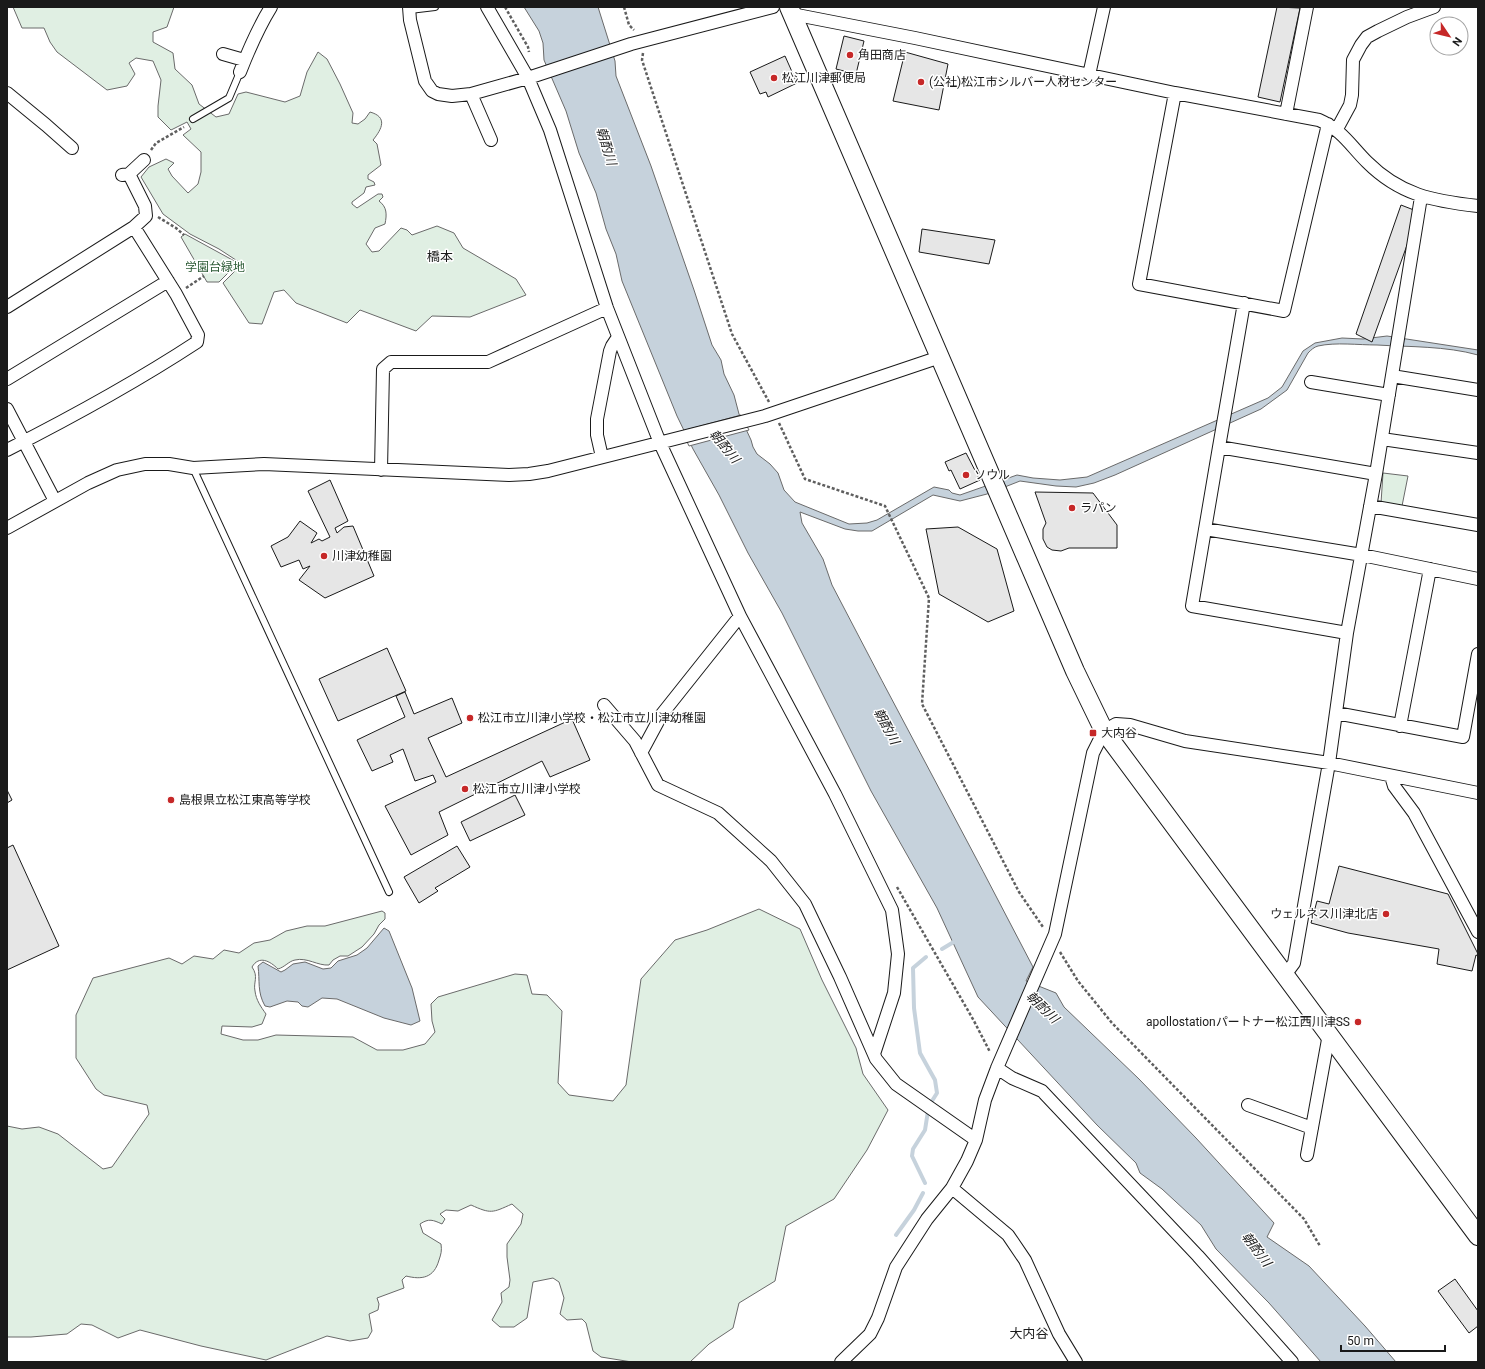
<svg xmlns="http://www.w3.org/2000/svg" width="1485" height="1369" font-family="Roboto,'Noto Sans JP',sans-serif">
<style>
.green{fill:#e0efe3;stroke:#6a6a6a}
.water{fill:#c6d2dc;stroke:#6a6a6a}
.pier{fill:#fff;stroke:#6a6a6a}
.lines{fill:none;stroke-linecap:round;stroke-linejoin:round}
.stream{stroke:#c6d2dc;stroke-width:4}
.building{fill:#e6e6e6;stroke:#1a1a1a}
.lane-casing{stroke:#1a1a1a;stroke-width:8}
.street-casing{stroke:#1a1a1a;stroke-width:14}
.secondary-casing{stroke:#1a1a1a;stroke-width:20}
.path{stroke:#5f5f5f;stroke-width:2.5;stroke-dasharray:3 2;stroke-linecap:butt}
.lane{stroke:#fff;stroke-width:6}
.street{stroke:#fff;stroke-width:12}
.secondary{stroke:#fff;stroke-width:18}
.poi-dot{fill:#c62828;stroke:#fff;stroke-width:1.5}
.labels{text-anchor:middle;stroke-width:3;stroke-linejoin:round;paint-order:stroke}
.poi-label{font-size:12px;fill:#1a1a1a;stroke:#fff;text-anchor:start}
.park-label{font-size:12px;fill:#2b5a34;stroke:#fff}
.water-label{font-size:13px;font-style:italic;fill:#1a1a1a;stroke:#fff}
.neighbourhood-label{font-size:13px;fill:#1a1a1a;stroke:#fff}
</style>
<rect width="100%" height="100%" fill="#fff"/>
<path class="green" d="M 13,7 L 174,7 L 167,27 L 153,32 L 153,42 L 173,53 L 175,69 L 192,85 L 199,104 L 216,117 L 229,114 L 238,94 L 246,92 L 285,102 L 300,96 L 307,72 L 318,52 L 327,59 L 340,84 L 353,113 L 352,123 L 358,124 L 365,119 L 370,112 C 388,117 382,129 373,140 L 377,144 L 381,165 L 368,175 L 368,179 L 374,182 L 375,185 L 366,187 L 364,193 L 352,202 L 352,204 L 357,208 L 378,194 L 382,194 L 383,197 L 379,201 C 387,207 387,214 385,224 L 375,228 L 366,244 L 372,252 L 379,251 L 401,228 L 407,230 L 412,235 L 437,226 L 454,233 L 463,248 L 516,279 L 526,295 L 470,317 L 432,316 L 416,331 L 360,310 L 347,323 L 296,303 L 284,290 L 274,292 L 262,324 L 249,323 L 223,283 L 242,264 L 219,249 L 190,234 L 163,214 L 141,177 L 149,167 L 166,159 L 174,163 L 168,169 L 172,176 L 188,193 L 198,184 L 201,172 L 201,152 L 183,135 L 191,129 L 187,122 L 171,130 L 158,117 L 158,106 L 161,80 L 153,61 L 136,58 L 129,63 L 135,74 L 127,86 L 107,90 L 57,52 L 50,42 L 44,28 L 22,28 Z
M 185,234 L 238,263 L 219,282 L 207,282 L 181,237 Z
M 1383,473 L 1408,476 L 1402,506 L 1381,503 Z
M 759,909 L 800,929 L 822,980 L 856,1048 L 863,1074 L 888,1110 L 867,1150 L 834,1199 L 786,1226 L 775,1281 L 739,1303 L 733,1328 L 709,1344 L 690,1362 L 632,1362 L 601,1357 L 593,1351 L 586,1323 L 582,1319 L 567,1320 L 560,1314 L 564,1298 L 559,1282 L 553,1278 L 533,1282 L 527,1318 L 514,1327 L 500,1327 L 492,1320 L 502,1302 L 501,1293 L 509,1287 L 510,1280 L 507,1257 L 507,1244 L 521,1224 L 523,1214 L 512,1204 C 492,1213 491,1214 471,1205 L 458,1211 L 446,1210 L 440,1214 L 445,1219 L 442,1224 C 433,1220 429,1218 420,1224 L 423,1233 L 441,1244 C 442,1251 441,1254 439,1260 C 434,1278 422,1280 406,1276 L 402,1280 L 404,1288 L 377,1298 L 379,1304 L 378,1310 L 369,1314 L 372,1331 L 368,1338 L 350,1341 L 327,1336 L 266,1360 L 201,1346 L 140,1330 L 118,1338 L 92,1325 L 81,1324 L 67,1334 L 31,1337 L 7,1337 L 7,1126 L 22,1129 L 39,1127 L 58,1134 L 103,1169 L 112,1167 L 149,1114 L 147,1105 L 104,1095 L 96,1089 L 76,1058 L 76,1015 L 93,978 L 169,958 L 182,964 L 194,956 L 213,959 L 224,950 L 239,953 L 254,943 L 270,940 L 286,931 L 307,926 L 325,926 L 382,911 L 385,913 L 385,919 L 379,925 L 374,934 L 362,947 L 348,956 L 340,956 L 333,960 L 329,965 C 318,966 307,957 295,960 C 289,961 285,967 278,969 C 270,961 259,955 252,967 C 259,977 253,982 255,991 C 256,1000 261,1007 266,1014 L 262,1024 L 252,1027 L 222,1026 L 221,1034 L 243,1040 L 258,1040 L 276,1035 L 353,1037 L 377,1050 L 403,1050 L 425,1044 L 435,1032 L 432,1021 L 431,1004 L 438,997 L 515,974 L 527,975 L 532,994 L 547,995 L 562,1011 L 558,1083 L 569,1095 L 613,1101 L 626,1085 L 641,979 L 675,940 L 707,930 Z"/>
<path class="water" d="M 524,7 L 598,7 L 615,61 L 616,76 L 651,166 L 694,290 L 712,345 L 721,360 L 724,374 L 734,395 L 739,414 L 751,440 L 753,447 L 757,454 L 770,464 L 778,473 L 784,490 L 795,502 L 849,524 L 867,523 L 877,520 L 934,487 L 949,490 L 952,493 L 960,495 L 1017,475 L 1033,478 L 1060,480 L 1087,477 L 1268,398 L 1282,387 L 1303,351 L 1315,343 L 1342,338 L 1363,339 L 1387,336 L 1478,350 L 1478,355 C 1446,346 1410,347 1377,345 C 1358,345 1336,342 1318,346 C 1314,347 1311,350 1308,353 L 1287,390 L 1261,409 L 1115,475 L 1094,483 L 1076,487 L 1056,486 L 1020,481 L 987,494 L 960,501 L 933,495 L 872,531 L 858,531 L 845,529 L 800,512 L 802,523 L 823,559 L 832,585 C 898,713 967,839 1033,967 L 1026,981 L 1056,993 L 1064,1007 L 1139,1079 L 1196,1138 L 1274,1223 L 1267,1237 L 1309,1266 L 1365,1326 L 1396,1362 L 1321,1362 L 1269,1303 L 1216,1249 L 1201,1225 L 1162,1189 L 1140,1173 L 1136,1163 L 1097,1125 L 978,997 L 937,908 L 871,791 L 782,613 L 748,553 L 719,495 L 693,449 L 677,416 L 622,281 L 616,254 L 606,229 L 596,193 L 579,153 L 566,111 L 544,60 L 543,43 L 539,31 Z
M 384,928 L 389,931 L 412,988 L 420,1021 L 411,1025 L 384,1018 L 337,999 L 322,998 L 308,1007 L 302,1006 L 298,1002 L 287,1001 L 270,1007 L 265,1006 C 257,992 260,981 258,966 L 263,962 L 281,972 L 285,970 L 293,964 L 305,962 L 323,969 L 331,968 L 338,961 L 357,955 L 367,948 Z"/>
<path class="pier" d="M 741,415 L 749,430 L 689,446 L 682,431 Z"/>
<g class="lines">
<path class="stream" d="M 942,949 L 957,940
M 926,957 L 913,968 L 914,1008 L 920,1053 L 935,1080 L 937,1093 L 932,1101
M 925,1183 L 912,1156 L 913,1149 L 925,1130 L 928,1111
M 896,1235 L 914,1210 L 923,1193"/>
</g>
<path class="building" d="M 1277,7 L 1300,8 L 1280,102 L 1258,97 Z
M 844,36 L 864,41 L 856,74 L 836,69 Z
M 905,52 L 948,64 L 939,110 L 893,101 Z
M 785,56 L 797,83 L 768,97 L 766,92 L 760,94 L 750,72 Z
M 1401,205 L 1419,212 L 1372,342 L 1356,334 Z
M 922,229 L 995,240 L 989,264 L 919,252 Z
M 966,453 L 980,480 L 960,489 L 951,470 L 949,471 L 945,462 Z
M 330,480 L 348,521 L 335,528 L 337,533 L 344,527 L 353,526 L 374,576 L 325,598 L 299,580 L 310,566 L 303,569 L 299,560 L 281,567 L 271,546 L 288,537 L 300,521 L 317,533 L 311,543 L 319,539 L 322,541 L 330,537 L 308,491 Z
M 1035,492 L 1093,493 L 1117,525 L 1117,548 L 1069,548 L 1061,551 L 1052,550 L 1047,547 L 1043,539 L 1043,529 L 1046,523 Z
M 958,527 L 997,549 L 1014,611 L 988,622 L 939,594 L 926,529 Z
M 387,648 L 406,691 L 338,721 L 319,679 Z
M 405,692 L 414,714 L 452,698 L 462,723 L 428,738 L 446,777 L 572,719 L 590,760 L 550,777 L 542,761 L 439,812 L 448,835 L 411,855 L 385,806 L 436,782 L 433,775 L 415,781 L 403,749 L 390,755 L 393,762 L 372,771 L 357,740 L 405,717 L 396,696 Z
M 7,790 L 12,800 L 7,803 Z
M 515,795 L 525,815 L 470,841 L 461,822 Z
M 13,845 L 59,946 L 7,970 L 7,848 Z
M 457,846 L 470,867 L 435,888 L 438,891 L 419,903 L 404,877 Z
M 1339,866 L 1448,894 L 1478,954 L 1478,956 L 1476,955 L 1472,971 L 1437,964 L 1439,949 L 1348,933 L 1311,923 L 1317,901 L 1329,904 Z
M 1455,1279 L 1478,1311 L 1478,1326 L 1469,1333 L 1438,1291 Z"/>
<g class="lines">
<g class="lane-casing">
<path id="lane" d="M 410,10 L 435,7
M 193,119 L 229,98 L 240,72
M 193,468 L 389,892"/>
</g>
<g class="street-casing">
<path id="street" d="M 409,7 L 410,20 L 425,81 L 432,91 L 438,94 L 452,96 L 471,94 L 528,78 L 631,44 L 773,7
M 487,7 L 528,78 L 550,130 L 607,308 L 660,443 L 740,616
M 792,14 L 915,38 L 1175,93 L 1319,120 C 1342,130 1350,145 1367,162 C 1400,195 1433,201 1478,206
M 223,54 L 244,60
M 240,72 C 249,49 258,28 271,7
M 1089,75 L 1104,7
M 7,93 L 46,125 L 72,148
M 1175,93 L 1139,284 L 1284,311 L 1328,124
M 471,94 L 491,140
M 1286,114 L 1307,7
M 1337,129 L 1350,105 L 1352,95 L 1353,60 L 1361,45 L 1367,37 L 1378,31 L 1407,17 L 1434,7
M 129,174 L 145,206 L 146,216 L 134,227
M 122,175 L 129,174 L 144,160
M 7,307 L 134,227 L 176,294 L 198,335 L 197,342 C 136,382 72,417 7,450
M 1392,376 L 1478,390
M 7,379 L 168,281
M 1311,382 L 1389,395
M 7,409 L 55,501
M 1382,439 L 1478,453
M 1219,447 L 1244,303
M 602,457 L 597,435 L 597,419 L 610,351 L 612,346 L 618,337
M 381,470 L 383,369 L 391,362 L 488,362 L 607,308
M 1370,506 L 1478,525
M 7,528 L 88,483 L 117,470 L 145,464 L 169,464 L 193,468 L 264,464 L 509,475 L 529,474 L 548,471 L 765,416 L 940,357
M 1205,529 L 1362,555 L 1478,579
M 1347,633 L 1192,606 L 1219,447 L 1376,474
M 604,705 L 635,741 L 658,785 L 718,813 L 771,861 L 805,904 L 840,977 L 876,1059 L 896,1084 L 976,1140
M 1336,713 L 1463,737 L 1478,654
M 1400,726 L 1430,569
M 641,753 L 662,714 L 740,616 L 835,794 L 892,910 L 898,954 L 894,993 L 874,1054
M 1391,776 L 1394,786 L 1414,813 L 1478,932
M 1285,975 L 1294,963 L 1329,763 L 1347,633 L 1376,474 L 1421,197
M 997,1068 L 1012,1078 L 1042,1091 L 1198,1256 L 1292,1362
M 1248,1105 L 1312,1128
M 1307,1155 L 1329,1034
M 952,1188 L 1008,1235 L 1025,1260 L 1059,1334 L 1076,1362
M 841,1362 L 870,1334 L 878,1318 L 896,1267 L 927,1219 L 952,1188 L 967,1161 L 976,1140 L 985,1100 L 997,1068 L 1055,934 L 1093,753 L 1104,731 L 1116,724 L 1130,725 L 1185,741 L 1329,763 L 1478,793"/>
</g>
<g class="secondary-casing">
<path id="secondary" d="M 789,7 L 1075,671 L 1104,731 L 1478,1236"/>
</g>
<path class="path" d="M 505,7 L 528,47 L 529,52
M 624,7 L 629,25 L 634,30
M 643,53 L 642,60 L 732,334 L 769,402
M 151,150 L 156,143 L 184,127
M 158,217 L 176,228 L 184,235
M 186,288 L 204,276
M 779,423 L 805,479 L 885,506 L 929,598 L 922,704 L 1019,892 L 1043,927
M 897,887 L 974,1021 L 990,1052
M 1060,952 L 1078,981 L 1112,1023 L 1304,1219 L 1320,1246"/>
<use href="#lane" class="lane"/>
<use href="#street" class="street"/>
<use href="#secondary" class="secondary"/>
</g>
<g class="poi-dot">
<circle cx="850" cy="55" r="4"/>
<circle cx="774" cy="78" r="4"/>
<circle cx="921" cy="82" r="4"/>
<circle cx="966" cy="475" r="4"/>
<circle cx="1072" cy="508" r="4"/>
<circle cx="324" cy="556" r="4"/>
<circle cx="470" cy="718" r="4"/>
<rect x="1089" y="729" width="8" height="8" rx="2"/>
<circle cx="465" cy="789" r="4"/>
<circle cx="171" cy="800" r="4"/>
<circle cx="1386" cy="914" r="4"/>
<circle cx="1358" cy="1022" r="4"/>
</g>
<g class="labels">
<g class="poi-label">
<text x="858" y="59">角田商店</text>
<text x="782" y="82">松江川津郵便局</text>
<text x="929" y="86">(公社)松江市シルバー人材センター</text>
<text x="974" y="479">ソウル</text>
<text x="1080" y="512">ラパン</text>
<text x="332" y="560">川津幼稚園</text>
<text x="478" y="722">松江市立川津小学校・松江市立川津幼稚園</text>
<text x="1101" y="737">大内谷</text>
<text x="473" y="793">松江市立川津小学校</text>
<text x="179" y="804">島根県立松江東高等学校</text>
<text x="1378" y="918" text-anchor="end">ウェルネス川津北店</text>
<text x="1350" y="1026" text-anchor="end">apollostationパートナー松江西川津SS</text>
</g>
<g class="park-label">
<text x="215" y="271">学園台緑地</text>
</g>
<g class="water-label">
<text transform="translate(607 146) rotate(73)" y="5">朝酌川</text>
<text transform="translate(725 446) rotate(50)" y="5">朝酌川</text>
<text transform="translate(887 726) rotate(62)" y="5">朝酌川</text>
<text transform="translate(1043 1007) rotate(44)" y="5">朝酌川</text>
<text transform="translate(1257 1249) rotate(53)" y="5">朝酌川</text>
</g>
<g class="neighbourhood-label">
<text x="440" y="261">橋本</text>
<text x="1029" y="1338">大内谷</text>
</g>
</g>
<rect width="1485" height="1369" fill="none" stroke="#1a1a1a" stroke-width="16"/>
<g transform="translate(1449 36) rotate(125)"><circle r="19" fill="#ffffff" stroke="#a3a3a3"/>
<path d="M0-3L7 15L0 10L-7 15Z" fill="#c62828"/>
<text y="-6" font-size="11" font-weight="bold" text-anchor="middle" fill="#1a1a1a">N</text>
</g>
<path d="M1341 1345v6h104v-6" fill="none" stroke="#1a1a1a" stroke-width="2"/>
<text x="1347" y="1345" font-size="12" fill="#1a1a1a" stroke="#ffffff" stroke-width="3" paint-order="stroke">50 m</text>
</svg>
